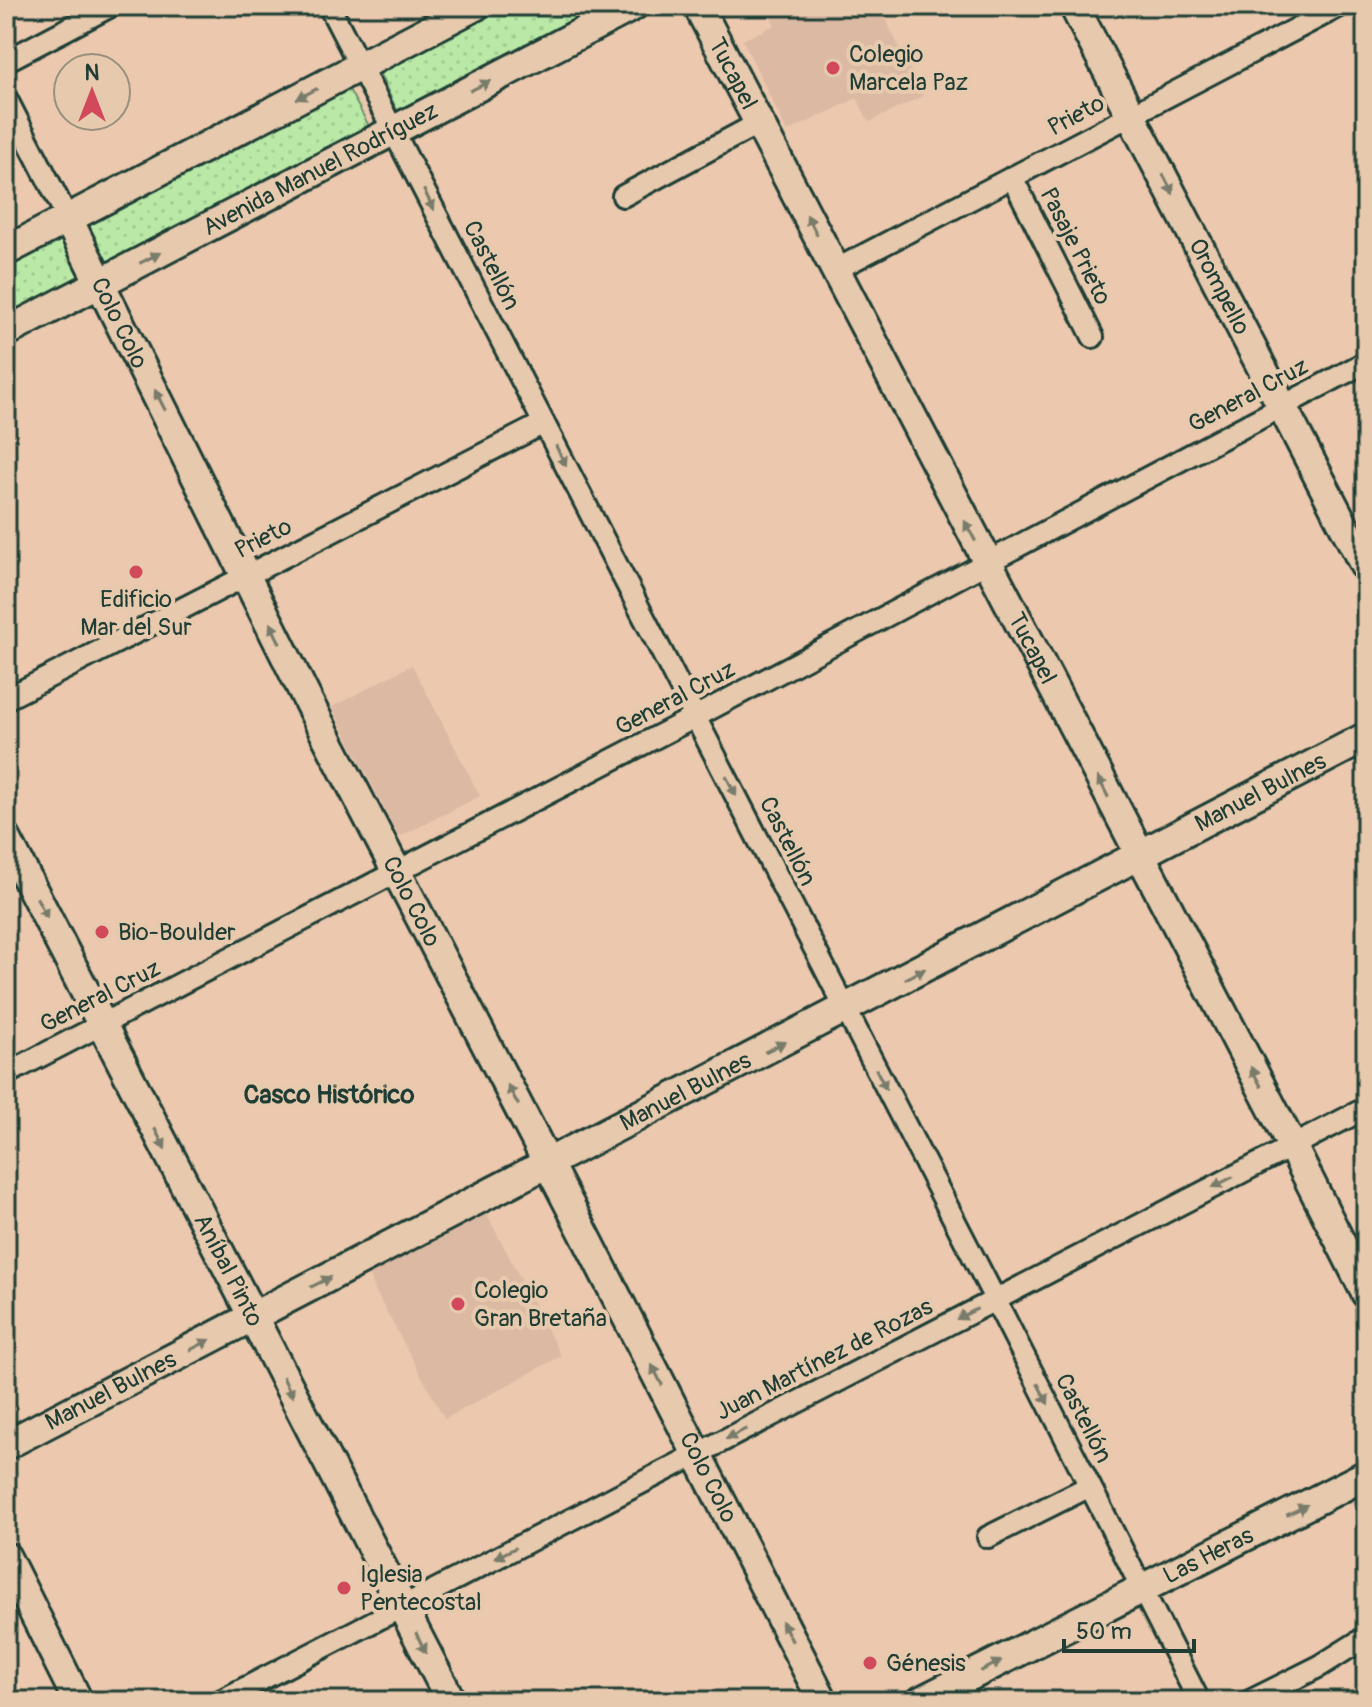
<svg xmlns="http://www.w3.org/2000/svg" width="1372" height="1707" font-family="Pangolin,sans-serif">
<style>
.built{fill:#dbb9a3}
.park{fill:url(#park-dots);stroke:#6c936e;stroke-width:2}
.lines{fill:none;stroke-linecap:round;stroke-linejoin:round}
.street-casing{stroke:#1f3d34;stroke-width:26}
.secondary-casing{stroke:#1f3d34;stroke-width:34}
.street{stroke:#e7c9ad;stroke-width:20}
.secondary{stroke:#e7c9ad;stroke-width:28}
.oneway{fill:#797c6a}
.poi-dot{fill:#d1495b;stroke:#e7c9ad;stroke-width:3}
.labels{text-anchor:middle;stroke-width:8;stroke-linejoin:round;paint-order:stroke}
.poi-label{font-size:24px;fill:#1f3d34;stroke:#e7c9ad;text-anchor:start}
.street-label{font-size:24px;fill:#1f3d34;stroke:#e7c9ad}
.neighbourhood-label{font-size:26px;font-weight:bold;fill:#1f3d34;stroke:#e7c9ad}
</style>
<defs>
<pattern id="park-dots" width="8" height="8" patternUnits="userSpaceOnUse" patternTransform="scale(2)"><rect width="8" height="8" fill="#bae9a7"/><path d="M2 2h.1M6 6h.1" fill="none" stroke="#9fc990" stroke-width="1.8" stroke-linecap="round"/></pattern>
</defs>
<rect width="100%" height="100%" fill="#ebc8ae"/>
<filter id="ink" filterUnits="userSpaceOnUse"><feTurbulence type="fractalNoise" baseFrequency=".0125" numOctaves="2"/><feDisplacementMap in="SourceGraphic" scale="16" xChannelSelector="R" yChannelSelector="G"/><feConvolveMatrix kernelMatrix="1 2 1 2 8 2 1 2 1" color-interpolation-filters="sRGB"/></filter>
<g filter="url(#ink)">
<path class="built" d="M 766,6 L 879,6 L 923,96 L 869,122 L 857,98 L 787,132 L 743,40 L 775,25 Z
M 412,665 L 480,796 L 399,837 L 332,707 Z
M 485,1211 L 561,1356 L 445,1419 L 373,1287 L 369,1272 Z"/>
<path class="park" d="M 500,6 L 609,6 L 399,115 L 377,68 Z
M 347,86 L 369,126 L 6,321 L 6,261 Z"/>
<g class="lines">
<g class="street-casing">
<path id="street" d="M 329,6 L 995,1299 L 1199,1701
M 6,61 L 111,6
M 6,98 L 68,219
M 1012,177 L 1093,337
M 623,196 L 759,123
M 835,270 L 1340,6
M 6,699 L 544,423
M 6,1074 L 695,717 L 1366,362
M 988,1537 L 1090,1486
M 220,1701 L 1366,1108
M 1250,1701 L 1320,1666 L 1366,1637"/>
</g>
<g class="secondary-casing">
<g id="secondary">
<path id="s1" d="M 698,6 L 1292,1146 L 1366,1293"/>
<path id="s2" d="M 1074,6 L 1366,568"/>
<path id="s3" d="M 68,219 L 309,703 L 584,1233 L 823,1701"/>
<path d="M 6,251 L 475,6"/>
<path id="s4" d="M 6,332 L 633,6"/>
<path id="s5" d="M 6,838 L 451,1701"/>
<path id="s6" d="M 6,1445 L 1366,737"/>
<path d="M 6,1557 L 78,1701"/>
<path id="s7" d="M 921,1701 L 1366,1475"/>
</g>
</g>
<use href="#street" class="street"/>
<use href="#secondary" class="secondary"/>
</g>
<defs><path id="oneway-solid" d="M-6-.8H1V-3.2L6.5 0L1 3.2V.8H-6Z" transform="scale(2)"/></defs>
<g class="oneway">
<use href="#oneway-solid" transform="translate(480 86) rotate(-27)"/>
<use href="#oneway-solid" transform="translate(307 94) rotate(152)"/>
<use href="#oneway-solid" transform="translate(1168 184) rotate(63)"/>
<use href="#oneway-solid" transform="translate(429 200) rotate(63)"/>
<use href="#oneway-solid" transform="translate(812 225) rotate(-117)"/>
<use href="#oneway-solid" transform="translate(150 258) rotate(-27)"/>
<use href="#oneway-solid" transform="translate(160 400) rotate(-117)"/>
<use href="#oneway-solid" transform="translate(561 456) rotate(63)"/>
<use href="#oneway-solid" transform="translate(970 531) rotate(-118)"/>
<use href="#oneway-solid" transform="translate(275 633) rotate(-116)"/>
<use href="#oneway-solid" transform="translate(731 786) rotate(63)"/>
<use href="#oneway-solid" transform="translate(1103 787) rotate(-117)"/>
<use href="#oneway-solid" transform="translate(42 908) rotate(63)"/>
<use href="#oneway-solid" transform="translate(915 974) rotate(-28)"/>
<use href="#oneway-solid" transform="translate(775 1047) rotate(-27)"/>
<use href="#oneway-solid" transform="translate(1256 1077) rotate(-118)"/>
<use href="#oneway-solid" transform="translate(881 1079) rotate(63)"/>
<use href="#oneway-solid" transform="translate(513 1095) rotate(-118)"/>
<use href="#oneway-solid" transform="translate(160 1139) rotate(63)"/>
<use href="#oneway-solid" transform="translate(1223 1182) rotate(153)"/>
<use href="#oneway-solid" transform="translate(321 1282) rotate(-27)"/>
<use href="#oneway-solid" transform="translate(967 1314) rotate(153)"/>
<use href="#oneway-solid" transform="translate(200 1345) rotate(-27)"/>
<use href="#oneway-solid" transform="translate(657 1375) rotate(-117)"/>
<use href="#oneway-solid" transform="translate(288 1387) rotate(63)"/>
<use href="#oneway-solid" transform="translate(1043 1394) rotate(63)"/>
<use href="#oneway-solid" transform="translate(736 1434) rotate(153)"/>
<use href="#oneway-solid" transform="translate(1297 1510) rotate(-27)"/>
<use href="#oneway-solid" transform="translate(505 1553) rotate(153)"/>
<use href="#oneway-solid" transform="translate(787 1631) rotate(-117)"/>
<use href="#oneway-solid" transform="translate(421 1643) rotate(63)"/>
<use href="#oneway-solid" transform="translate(991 1666) rotate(-27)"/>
</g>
</g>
<g class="poi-dot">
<circle cx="833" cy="68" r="8"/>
<circle cx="136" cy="572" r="8"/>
<circle cx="102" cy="932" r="8"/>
<circle cx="458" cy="1304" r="8"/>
<circle cx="344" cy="1588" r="8"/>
<circle cx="870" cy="1663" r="8"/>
</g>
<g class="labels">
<g class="poi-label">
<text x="849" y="62">Colegio<tspan x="849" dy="28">Marcela Paz</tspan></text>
<text x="136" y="607" text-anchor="middle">Edificio<tspan x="136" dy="28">Mar del Sur</tspan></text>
<text x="118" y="940">Bio-Boulder</text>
<text x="474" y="1298">Colegio<tspan x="474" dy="28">Gran Bretaña</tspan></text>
<text x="360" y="1582">Iglesia<tspan x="360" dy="28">Pentecostal</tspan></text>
<text x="886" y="1671">Génesis</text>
</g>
<g class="street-label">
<text dy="8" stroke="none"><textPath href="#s1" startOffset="76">Tucapel</textPath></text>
<text transform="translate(1076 115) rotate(-28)" y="8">Prieto</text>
<text dy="8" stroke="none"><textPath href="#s4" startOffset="354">Avenida Manuel Rodríguez</textPath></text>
<text transform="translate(1076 246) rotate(63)" y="8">Pasaje Prieto</text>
<text transform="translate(492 265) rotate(63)" y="8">Castellón</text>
<text dy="8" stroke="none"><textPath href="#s2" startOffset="316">Orompello</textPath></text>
<text dy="8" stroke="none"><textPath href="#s3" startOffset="116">Colo Colo</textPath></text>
<text transform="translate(1248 395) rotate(-28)" y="8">General Cruz</text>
<text transform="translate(263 538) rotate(-27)" y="8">Prieto</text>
<text dy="8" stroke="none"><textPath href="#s1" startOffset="724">Tucapel</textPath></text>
<text transform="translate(675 698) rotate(-28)" y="8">General Cruz</text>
<text dy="8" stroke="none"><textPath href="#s6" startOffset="1414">Manuel Bulnes</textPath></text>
<text transform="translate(788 841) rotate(63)" y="8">Castellón</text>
<text dy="8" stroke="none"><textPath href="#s3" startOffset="764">Colo Colo</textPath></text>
<text transform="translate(100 996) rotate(-27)" y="8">General Cruz</text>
<text dy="8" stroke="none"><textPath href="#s6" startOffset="766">Manuel Bulnes</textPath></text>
<text dy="8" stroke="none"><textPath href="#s5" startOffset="486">Aníbal Pinto</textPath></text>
<text transform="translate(824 1359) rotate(-27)" y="8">Juan Martínez de Rozas</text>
<text dy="8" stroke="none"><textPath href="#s6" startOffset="118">Manuel Bulnes</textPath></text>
<text transform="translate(1084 1418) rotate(63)" y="8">Castellón</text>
<text dy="8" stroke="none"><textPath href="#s3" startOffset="1412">Colo Colo</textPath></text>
<text dy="8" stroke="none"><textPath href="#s7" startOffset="322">Las Heras</textPath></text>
</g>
<g class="neighbourhood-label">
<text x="329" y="1103">Casco Histórico</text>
</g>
</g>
<rect width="1372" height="1707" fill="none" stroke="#e7c9ad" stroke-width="32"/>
<rect x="16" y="16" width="1340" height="1675" fill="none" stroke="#1f3d34" stroke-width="3" filter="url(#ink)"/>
<g transform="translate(92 92)"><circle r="38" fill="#e7c9ad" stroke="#97917d" stroke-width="2"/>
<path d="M0-6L14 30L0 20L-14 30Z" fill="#d1495b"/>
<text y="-12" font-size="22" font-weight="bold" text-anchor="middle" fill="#1f3d34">N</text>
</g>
<path d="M1064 1639v12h130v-12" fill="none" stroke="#1f3d34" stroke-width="4"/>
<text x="1076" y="1639" font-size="24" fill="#1f3d34" stroke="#e7c9ad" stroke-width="6" paint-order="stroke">50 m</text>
</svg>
